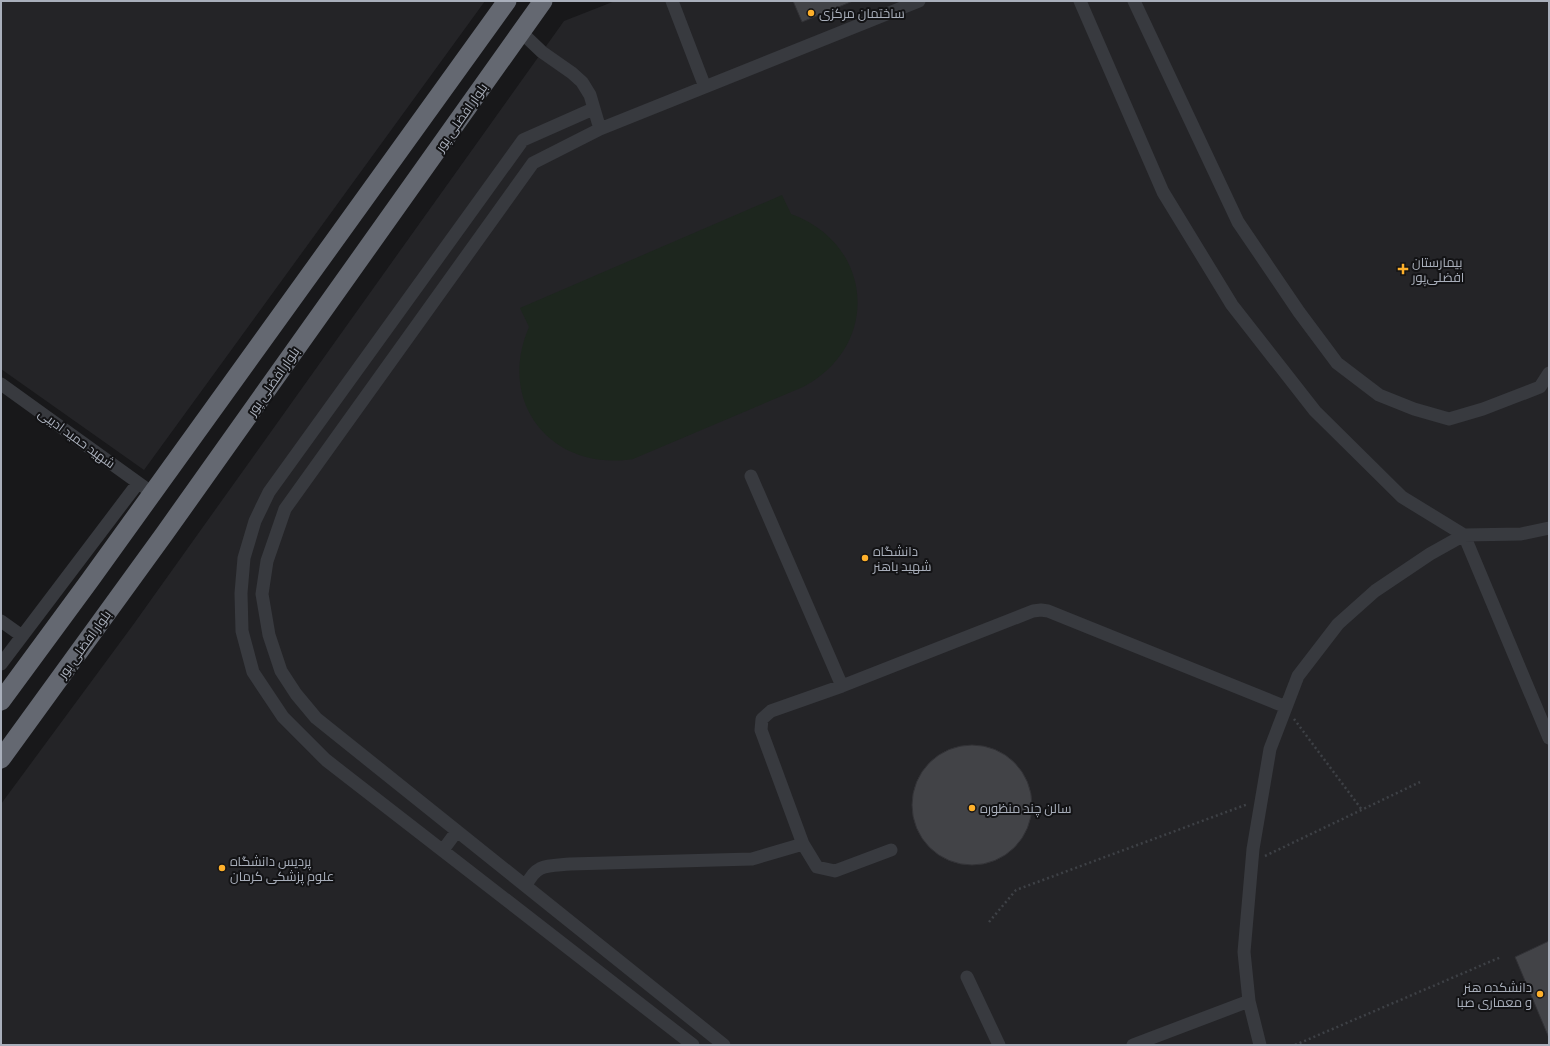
<svg xmlns="http://www.w3.org/2000/svg" width="1550" height="1046" font-family="Cabin,Cairo,sans-serif">
<style>
.built{fill:#242427}
.green{fill:#1d261e}
.building{fill:#424347;stroke:#323236}
.lines{fill:none;stroke-linecap:round;stroke-linejoin:round}
.path{stroke:#3e4146;stroke-width:2.5;stroke-dasharray:2 3;stroke-linecap:butt}
.minor{stroke:#383a3f;stroke-width:13}
.highway{stroke:#646871;stroke-width:19}
.poi-dot{fill:#feb02b;stroke:#131315;stroke-width:1.5}
.labels{text-anchor:middle;stroke-width:4;stroke-linejoin:round;paint-order:stroke}
.poi-label{font-size:13px;fill:#a9afbb;stroke:#131315;text-anchor:start}
.street-label{font-size:13px;fill:#a9afbb;stroke:#131315}
</style>
<rect width="100%" height="100%" fill="#18181a"/>
<path class="built" d="M 1,1 L 485,1 L 144,470 L 1,369 Z
M 615,1 L 1549,1 L 1549,1045 L 1,1045 L 1,804 L 133,625 L 564,21 Z"/>
<path class="green" d="M 782,195 L 791,214 C 874,244 881,346 803,387 L 633,459 C 552,472 496,403 529,327 L 520,308 Z"/>
<path class="building" d="M 793,1 L 853,1 L 802,22 Z
M912 805a60 60 0 1 1 120 0a60 60 0 1 1-120 0Z
M 1549,941 L 1549,1038 L 1515,957 Z"/>
<g class="lines">
<path class="path" d="M 1294,719 L 1362,810
M 1265,856 L 1420,782
M 989,922 L 1016,890 L 1248,804
M 1295,1045 L 1501,957"/>
<path class="minor" d="M 672,1 L 705,87
M 1080,1 L 1163,192 L 1232,305 L 1315,411 L 1402,497 L 1464,535 L 1521,534 L 1549,528
M 1134,1 L 1238,222 L 1299,312 L 1337,363 L 1379,395 L 1414,409 L 1449,419 L 1483,409 L 1540,387 L 1549,373
M 521,32 L 542,52 L 572,73 L 582,82 L 590,95 L 600,129 L 919,1
M 593,109 L 523,140 L 269,492 L 255,521 L 244,558 L 241,593 L 242,631 L 253,672 L 283,717 L 326,760 L 693,1045
M 600,129 L 533,163 L 285,509 L 267,561 L 262,594 L 269,635 L 281,671 L 296,694 L 316,718 L 724,1045
M 1,384 L 144,487
M 751,476 L 842,686
M 1,621 L 22,636
M 1,664 L 138,483
M 443,850 L 457,831
M 891,850 L 835,871 L 817,867 L 803,844 L 761,730 L 762,719 L 771,711 L 842,686 L 1033,611 L 1041,610 L 1048,611 L 1286,707
M 526,886 C 536,863 548,866 570,864 L 752,859 L 803,844
M 967,977 L 999,1045
M 1133,1045 L 1249,1001
M 1260,1045 L 1249,1001 L 1244,952 L 1253,849 L 1270,749 L 1298,676 L 1338,624 L 1375,591 L 1430,554 L 1464,535 L 1549,738"/>
<path class="highway" d="M 1,701 L 90,580 L 507,1
M 1,759 L 165,533 L 543,1"/>
</g>
<g class="poi-dot">
<circle cx="811" cy="13" r="4"/>
<path d="M1401 263h4v4h4v4h-4v4h-4v-4h-4v-4h4z"/>
<circle cx="865" cy="558" r="4"/>
<circle cx="972" cy="808" r="4"/>
<circle cx="222" cy="868" r="4"/>
<circle cx="1540" cy="994" r="4"/>
</g>
<g class="labels">
<g class="poi-label">
<text x="819" y="18">ساختمان مرکزی</text>
<text x="1412" y="267">بیمارستان<tspan x="1412" dy="15">افضلی‌پور</tspan></text>
<text x="873" y="556">دانشگاه<tspan x="873" dy="15">شهید باهنر</tspan></text>
<text x="980" y="813">سالن چند منظوره</text>
<text x="230" y="866">پردیس دانشگاه<tspan x="230" dy="15">علوم پزشکی کرمان</tspan></text>
<text x="1532" y="992" text-anchor="end">دانشکده هنر<tspan x="1532" dy="15">و معماری صبا</tspan></text>
</g>
<g class="street-label">
<text transform="translate(461 117) rotate(-55)" y="5">بلوار افضلی پور</text>
<text transform="translate(273 381) rotate(-55)" y="5">بلوار افضلی پور</text>
<text transform="translate(77 438) rotate(36)" y="5">شهید حمید ادیبی</text>
<text transform="translate(84 644) rotate(-54)" y="5">بلوار افضلی پور</text>
</g>
</g>
<rect width="1550" height="1046" fill="none" stroke="#a9afbb" stroke-width="4"/>
</svg>
